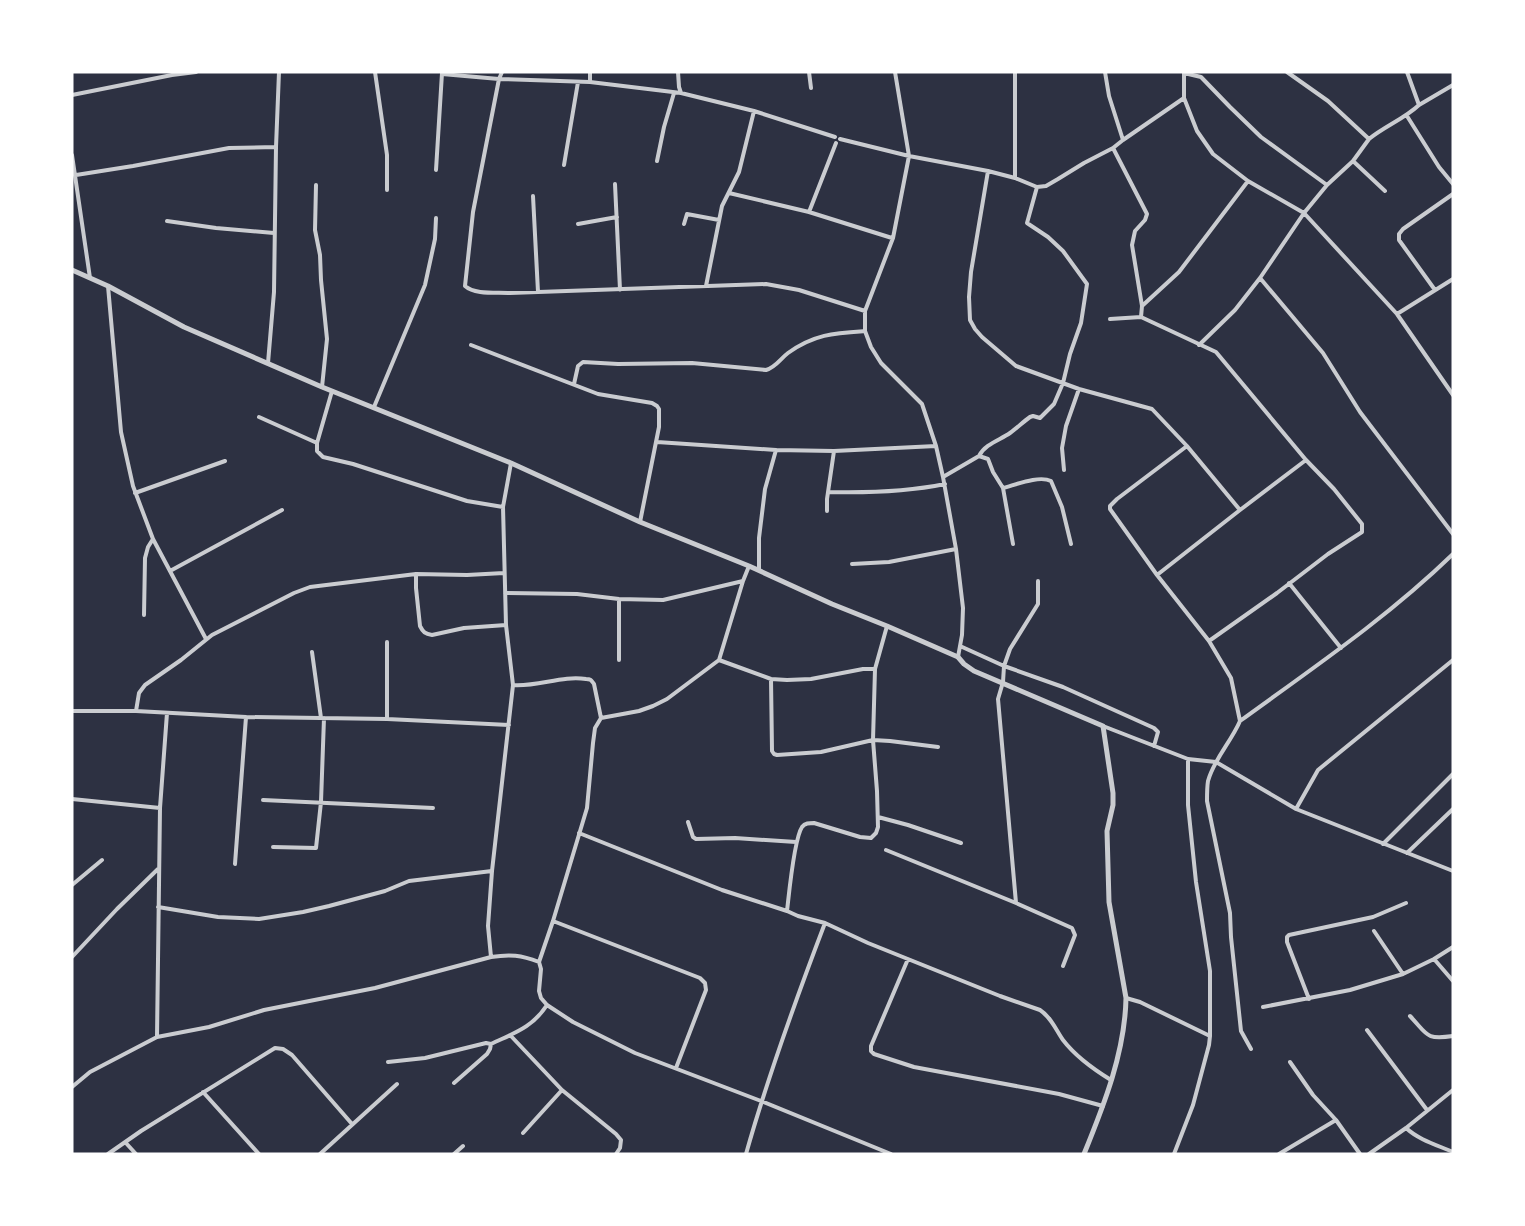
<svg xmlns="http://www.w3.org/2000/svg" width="1525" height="1226" font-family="Helvetica,sans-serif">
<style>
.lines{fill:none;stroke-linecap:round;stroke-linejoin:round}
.minor{stroke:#caccd0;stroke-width:4}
.tertiary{stroke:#caccd0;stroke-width:5}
</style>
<rect width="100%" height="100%" fill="#2d3142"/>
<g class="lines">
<path class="minor" d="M 375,72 L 387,155 L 387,190
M 502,72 L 499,79 L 473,212 L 465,286 C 475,295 497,292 510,293 L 766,284 L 799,290 L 865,311
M 590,72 L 590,82
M 678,72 L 679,87 L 681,93
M 809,72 L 811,88
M 895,72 L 909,156 L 893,238 L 865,311 L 865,331 L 871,347 L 881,363 L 922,404 L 936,446 L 943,477 L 956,549 L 963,608 L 962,635 L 958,657
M 1105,72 L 1109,96 L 1123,140
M 1287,72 L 1328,101 L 1369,139 L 1353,161
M 1407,72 L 1419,105 L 1453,85
M 1184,73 L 1201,77 L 1230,107 L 1261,137 L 1327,185
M 442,74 L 499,79 L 590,82 L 681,93 L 754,111 L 835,137
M 72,95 L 172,75 L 196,72
M 1184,98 L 1197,131 L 1213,154 L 1248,181 L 1304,213 L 1397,314 L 1453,395
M 1407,116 L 1439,167 L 1453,184
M 840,139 L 909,156 L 988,171 L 1015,178 L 1037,187 L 1046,186 L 1058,179 L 1084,163 L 1113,148 L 1123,140 L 1184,98 L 1184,72
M 1369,139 C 1385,126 1404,119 1419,105
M 1113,148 L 1147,214 L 1145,220 L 1135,231 L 1132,245 L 1142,306 L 1141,317
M 72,155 L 90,278
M 657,161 L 664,127 L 674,93
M 564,165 L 578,82
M 436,170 L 442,73
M 988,171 L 971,272 L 969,297 L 970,320 L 975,329 L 982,337 L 1016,366 L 1079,389 L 1152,409 L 1187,446 L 1240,510
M 76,175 L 133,166 L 229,148 L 276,147
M 1015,178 L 1015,72
M 615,184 L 620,290
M 316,185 L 315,230 L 320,255 L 321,280 L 327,339 L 322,387
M 729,193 L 809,212 L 892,238
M 533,196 L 538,292
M 809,212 L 836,143
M 167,221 L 216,228 L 274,233
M 578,224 L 617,217
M 684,224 L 687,214 L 719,220
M 1260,278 L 1323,353 L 1360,412 L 1453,534
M 108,286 L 121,432 L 133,486 L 153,539 L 206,639
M 706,286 L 722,206 L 739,172 L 754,111
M 1435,290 L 1399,240 L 1399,234 L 1403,229 L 1453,194
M 1142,306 L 1179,272 L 1248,181
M 1397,314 L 1453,279
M 1110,319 L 1141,317 L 1216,352 L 1306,460 L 1334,489 L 1362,524 L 1362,532 L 1328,554 L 1277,593 L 1209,641
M 471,345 L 598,394 L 652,403 L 657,406 L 659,409 L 659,427 L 640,522
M 1199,345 L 1235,310 L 1260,278 L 1304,213 L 1327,185 L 1353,161 L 1385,191
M 268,363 L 274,292 L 276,147 L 279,72
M 574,384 L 578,366 L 583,362 L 618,364 L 692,363 L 766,370 C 776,367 780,359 788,353 C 814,334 835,333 865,331
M 332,391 L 317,443 L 317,451 L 323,457 L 353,464 L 467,501 L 503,507
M 374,407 L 425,285 L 435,239 L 436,218
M 259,417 L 317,443
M 657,442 L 776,450 L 834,451 L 936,446
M 1187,446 L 1117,499 L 1110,506 L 1110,509 L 1157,575 L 1209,641 L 1231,678 L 1240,721
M 979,456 C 985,444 1000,440 1010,433 C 1017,428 1023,422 1030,417 L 1033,416 L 1040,418 L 1054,404 L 1063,383 L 1070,354 L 1081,323 L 1087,284 L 1063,251 L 1048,237 L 1027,223 L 1037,187
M 1064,470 L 1062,448 L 1066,426 L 1079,389
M 943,477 L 979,456 L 988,459 L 993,472 L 1003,488 L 1013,544
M 1003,488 C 1015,485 1039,475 1051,481 L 1062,507 L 1071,544
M 828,492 C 867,493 906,492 945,484
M 135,493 L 225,461
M 827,511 L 827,499 L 834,451
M 852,564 L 889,562 L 956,549
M 759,570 L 759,538 L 765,489 L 776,450
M 170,571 L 282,510
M 416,574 L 416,588 L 420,626 C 423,632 425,634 432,635 L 464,628 L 506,625
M 1157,575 L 1240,510 L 1306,460
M 1289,583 L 1341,648
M 505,593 L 577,594 L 619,599 L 663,600 L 743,581 L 749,566
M 619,599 L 619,660
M 144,615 L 145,558 L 148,547 L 153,539
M 387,642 L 387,719
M 960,646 L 1004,666 L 1063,687 L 1154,728 L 1158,732 L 1154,746
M 312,652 L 321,718
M 719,660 L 771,679 L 787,680 L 811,679 L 863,669 L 875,669
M 771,679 L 772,751 L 774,754 L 777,755 L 821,752 L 873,740 L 890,741 L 938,747
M 513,685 C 537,687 563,675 586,679 C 591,679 591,680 594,684 L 601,718 L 595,728 L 593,743 L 587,808 L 553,921 L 539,962 L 541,969 L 539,991 L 541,998 L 547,1005 L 573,1022 L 635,1053 L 761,1101 L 891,1154
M 72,711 L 136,711 L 246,717 L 387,719 L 509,725
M 136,711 L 139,693 L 145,685 L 181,660 L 212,635 L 294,593 L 310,587 L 416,574 L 467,575 L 504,573
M 601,718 L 639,711 L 653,706 L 667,699 L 719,660 L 743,581
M 1103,726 L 1188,759 L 1216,762 L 1296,809 L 1453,871
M 72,799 L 160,808
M 263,800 L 433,808
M 1296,809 L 1318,770 L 1453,660
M 878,817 L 908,825 L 961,843
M 688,822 L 693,837 L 696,839 L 735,838 L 796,842
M 579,833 L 722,890 L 787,911 L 798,916 L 825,923 L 868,943 L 1000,996 L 1040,1010 C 1051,1017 1056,1030 1063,1040 C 1076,1057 1093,1069 1111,1080
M 1383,844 L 1453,774
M 273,847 L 316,848 L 321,802 L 324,718
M 886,850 L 1016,903 L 1072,928 L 1075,935 L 1063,966
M 1407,853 L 1453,809
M 235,864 L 246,717
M 72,885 L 102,860
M 1016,903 L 998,699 L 1003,682 L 1004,666 L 1010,649 L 1038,604 L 1038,581
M 158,907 L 218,917 L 259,919 L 303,912 L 329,906 L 385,891 L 409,881 L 492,871
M 787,911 C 789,894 794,839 802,827 C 805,823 809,823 814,823 L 860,837 L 871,838 L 876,833 L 878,827 L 877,791 L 873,740 L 875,669 L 887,626
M 553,921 L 700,978 L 705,983 L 706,990 L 676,1068
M 1374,931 L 1403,974
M 72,957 L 117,909 L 158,869
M 491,957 L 488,926 L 492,871 L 513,685 L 506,625 L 503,507 L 511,463
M 908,959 L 871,1046 L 871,1051 L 874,1054 L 914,1067 L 1059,1094 L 1103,1106
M 1434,959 L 1453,981
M 1126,998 L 1140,1002 L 1210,1036
M 1309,999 L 1287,942 L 1287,937 L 1289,935 L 1373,917 L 1406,903
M 1263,1007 L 1350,990 L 1403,974 L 1434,959 L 1453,947
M 1410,1016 C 1428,1035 1425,1040 1453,1036
M 1367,1030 L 1427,1110
M 510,1035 L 562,1090 L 616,1134 L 621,1140 L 620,1148 L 616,1154
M 157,1037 L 160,808 L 167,713
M 1251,1049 L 1241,1031 L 1231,937 L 1230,913 L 1207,801 C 1207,794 1207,787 1208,781 C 1214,759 1231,742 1240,721 C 1313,668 1388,617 1453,554
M 388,1062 L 425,1058 L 486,1043 L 491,1044
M 1290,1062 L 1313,1095 L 1336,1120 L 1360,1154
M 454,1083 L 487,1054 L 490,1049 L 491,1044 C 514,1033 532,1028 547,1005
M 72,1087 L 90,1072 L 157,1037 L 209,1027 L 264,1010 L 375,988 L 491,957 C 510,954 521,955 539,962
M 203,1092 L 259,1154
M 1406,1128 C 1419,1140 1437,1145 1453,1152
M 523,1133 L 562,1090
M 125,1142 L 136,1154
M 108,1154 L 141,1131 L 275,1048 L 283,1049 L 292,1055 L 352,1124
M 320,1154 L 397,1084
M 454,1154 L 463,1146
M 746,1154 C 768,1076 796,999 825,923
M 1174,1154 L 1193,1105 L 1209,1045 L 1210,1036 L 1210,971 L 1196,882 L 1188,805 L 1188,759
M 1279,1154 L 1336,1120
M 1369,1154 L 1406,1128 L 1453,1090"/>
<path class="tertiary" d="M 72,270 L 108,286 L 184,327 L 322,387 L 511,463 L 640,522 L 749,566 L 832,604 L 887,626 L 958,657 L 964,664 L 974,671 L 1103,726 L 1113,793 L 1113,805 L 1107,831 L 1109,902 L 1126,998 C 1125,1052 1104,1105 1084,1154"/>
</g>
<rect width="1525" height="1226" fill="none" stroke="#ffffff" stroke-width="147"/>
</svg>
